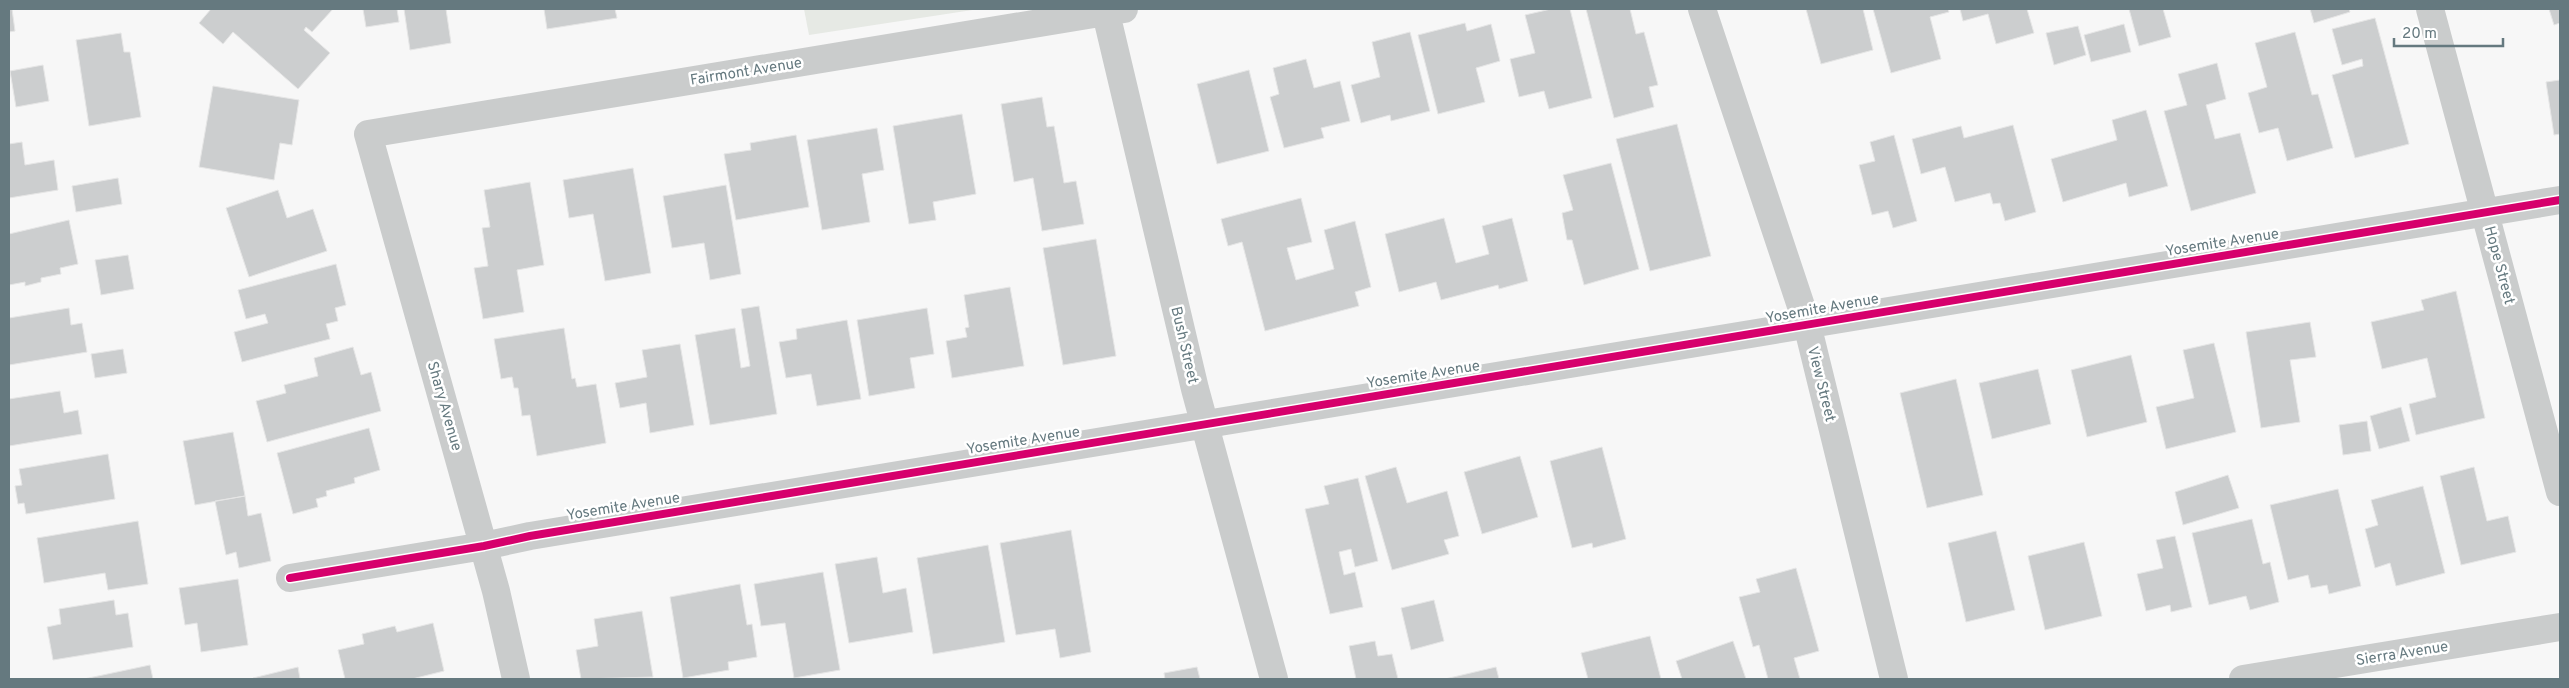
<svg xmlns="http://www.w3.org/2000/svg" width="2569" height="688" font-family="Overpass,sans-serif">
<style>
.green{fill:#e6e9e4}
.building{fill:#cccecf;stroke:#e6e6e6}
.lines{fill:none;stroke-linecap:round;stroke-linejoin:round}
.street{stroke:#cacccc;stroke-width:28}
.cycleway-casing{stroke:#fff;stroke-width:11}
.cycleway{stroke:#d6006c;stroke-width:8}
.labels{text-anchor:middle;stroke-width:5;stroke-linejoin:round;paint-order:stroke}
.street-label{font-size:15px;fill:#65797f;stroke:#fff}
</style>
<rect width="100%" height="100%" fill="#f7f7f7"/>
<path class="green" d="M 804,9 L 979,9 L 809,35 Z"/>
<path class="building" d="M 9,9 L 12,9 L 15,31 L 9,32 Z
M 211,9 L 333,9 L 312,32 L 306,27 L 304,30 L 330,53 L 298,89 L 233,32 L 223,44 L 199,23 Z
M 363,9 L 397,9 L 399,22 L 366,27 Z
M 404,9 L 446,9 L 451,43 L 410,50 Z
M 544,9 L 615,9 L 617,18 L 547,29 Z
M 1551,9 L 1570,9 L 1592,98 L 1549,109 L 1544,91 L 1519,97 L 1510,59 L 1535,53 L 1525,15 Z
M 1586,9 L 1630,9 L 1636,34 L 1644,32 L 1658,85 L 1649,87 L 1654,107 L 1614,118 Z
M 1806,9 L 1863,9 L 1873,50 L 1821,64 Z
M 1873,9 L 1948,9 L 1949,12 L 1930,17 L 1941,59 L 1891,73 Z
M 1960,9 L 2027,9 L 2034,33 L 1996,44 L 1988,14 L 1963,21 Z
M 2129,9 L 2163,9 L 2171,37 L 2139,46 Z
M 2310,9 L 2349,9 L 2350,12 L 2314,23 Z
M 2549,9 L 2560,9 L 2560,23 L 2554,25 Z
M 2375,18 L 2409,144 L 2355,158 L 2332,75 L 2363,66 L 2362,59 L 2342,65 L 2332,29 Z
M 1465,23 L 1467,31 L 1491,24 L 1500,61 L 1476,68 L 1485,102 L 1438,114 L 1418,35 Z
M 2124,24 L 2131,52 L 2091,62 L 2084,35 Z
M 2078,26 L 2086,55 L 2054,65 L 2046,33 Z
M 1410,32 L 1430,111 L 1391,121 L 1390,115 L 1361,123 L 1351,85 L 1380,77 L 1372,42 Z
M 2295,32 L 2312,95 L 2318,94 L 2333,148 L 2287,161 L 2278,128 L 2259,133 L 2248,93 L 2267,87 L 2255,43 Z
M 121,33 L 124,52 L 130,52 L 141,117 L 89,126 L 76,40 Z
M 1306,59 L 1314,88 L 1340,81 L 1350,121 L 1321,128 L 1324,138 L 1284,148 L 1270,97 L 1279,94 L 1273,68 Z
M 2217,63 L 2226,99 L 2206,105 L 2215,139 L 2240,133 L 2256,193 L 2191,211 L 2164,111 L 2187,105 L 2178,74 Z
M 43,65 L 49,101 L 16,107 L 10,71 Z
M 1249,70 L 1269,151 L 1217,164 L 1197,84 Z
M 2560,80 L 2560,134 L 2554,135 L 2546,82 Z
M 213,86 L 299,100 L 292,145 L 280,143 L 274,180 L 199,167 Z
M 1042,97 L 1047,127 L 1054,126 L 1064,183 L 1076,181 L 1084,224 L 1042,231 L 1033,178 L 1014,182 L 1001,104 Z
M 2146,110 L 2168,186 L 2129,197 L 2126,183 L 2063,202 L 2051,159 L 2117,140 L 2112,120 Z
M 962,114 L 976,194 L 933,202 L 936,220 L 909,224 L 893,126 Z
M 1677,124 L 1711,256 L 1650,271 L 1616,139 Z
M 2013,125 L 2036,212 L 2005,221 L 2000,203 L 1993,204 L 1990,193 L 1955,202 L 1945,167 L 1921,174 L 1912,139 L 1961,126 L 1964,138 Z
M 877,128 L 884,170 L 862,174 L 870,222 L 822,230 L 807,140 Z
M 796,135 L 809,207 L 736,220 L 724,154 L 751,150 L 750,143 Z
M 1894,135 L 1917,221 L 1893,228 L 1888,211 L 1872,215 L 1859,165 L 1875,161 L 1870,142 Z
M 22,142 L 25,165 L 54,160 L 58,190 L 9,198 L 9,144 Z
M 1611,163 L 1639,269 L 1584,285 L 1572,240 L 1567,240 L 1562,213 L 1573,210 L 1563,175 Z
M 633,168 L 651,273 L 605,281 L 593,214 L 569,218 L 563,180 Z
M 118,178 L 122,204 L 76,212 L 72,186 Z
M 530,182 L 544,265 L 517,270 L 524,312 L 483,319 L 474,268 L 488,266 L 482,228 L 490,227 L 484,190 Z
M 726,185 L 741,274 L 710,280 L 704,243 L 672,248 L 663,196 Z
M 278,190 L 287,218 L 313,209 L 327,251 L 249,277 L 226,208 Z
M 1301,198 L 1312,242 L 1287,248 L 1296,280 L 1334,269 L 1324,230 L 1355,221 L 1371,287 L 1355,292 L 1359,306 L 1265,331 L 1242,242 L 1228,246 L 1221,219 Z
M 1444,218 L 1456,263 L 1489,254 L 1482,226 L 1512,218 L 1528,281 L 1499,289 L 1498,285 L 1441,300 L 1436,282 L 1399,292 L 1385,234 Z
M 69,220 L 78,264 L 60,268 L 61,274 L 41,278 L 41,282 L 25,286 L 25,282 L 9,285 L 9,234 Z
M 1096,239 L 1116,356 L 1063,365 L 1043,248 Z
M 128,255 L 134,289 L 101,295 L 95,260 Z
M 336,264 L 346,305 L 335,308 L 338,321 L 326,324 L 330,339 L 242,362 L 234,332 L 268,323 L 265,314 L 246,319 L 238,290 Z
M 1010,287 L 1024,366 L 952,378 L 946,341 L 967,337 L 965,328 L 969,327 L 964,295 Z
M 2456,291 L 2485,418 L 2416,435 L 2409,404 L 2436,397 L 2427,358 L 2382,369 L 2371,322 L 2424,310 L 2421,300 Z
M 759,306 L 777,414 L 710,425 L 695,335 L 735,328 L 741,368 L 750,366 L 741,309 Z
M 69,308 L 71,325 L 82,323 L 87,352 L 9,365 L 9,318 Z
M 927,308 L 934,354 L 910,358 L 915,388 L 869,396 L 857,320 Z
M 847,320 L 861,399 L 817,406 L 811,374 L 786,378 L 779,342 L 797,339 L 796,329 Z
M 2310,322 L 2316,357 L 2290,360 L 2300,422 L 2261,428 L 2246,332 Z
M 564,328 L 572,379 L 575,378 L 577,387 L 596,384 L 606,443 L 537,456 L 530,415 L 522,416 L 518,388 L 514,388 L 512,377 L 501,379 L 494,339 Z
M 2214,343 L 2236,432 L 2166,449 L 2156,407 L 2194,398 L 2183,350 Z
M 680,344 L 694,425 L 650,433 L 646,403 L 620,408 L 615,383 L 647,377 L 642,350 Z
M 353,347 L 361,375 L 371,372 L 381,411 L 267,442 L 256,401 L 286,393 L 284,385 L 318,376 L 314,358 Z
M 123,349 L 127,373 L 95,378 L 91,354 Z
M 2131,355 L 2147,422 L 2087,437 L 2071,370 Z
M 2038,369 L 2051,424 L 1992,439 L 1979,383 Z
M 1956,379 L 1983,495 L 1927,508 L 1900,393 Z
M 60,391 L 64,413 L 78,410 L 82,434 L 9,446 L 9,399 Z
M 2401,407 L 2410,441 L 2379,449 L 2370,416 Z
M 2367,421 L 2371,451 L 2343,455 L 2339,425 Z
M 369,428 L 380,470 L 354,478 L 355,483 L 326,491 L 327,496 L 316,499 L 318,507 L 293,514 L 277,453 Z
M 233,432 L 245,496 L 195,505 L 183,441 Z
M 1602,447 L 1626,539 L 1593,548 L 1592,543 L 1572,548 L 1550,461 Z
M 108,454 L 115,499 L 26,514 L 24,503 L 18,504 L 15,486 L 22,485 L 19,469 Z
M 1520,456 L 1538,517 L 1482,534 L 1464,472 Z
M 1396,467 L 1407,503 L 1447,491 L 1459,536 L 1444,540 L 1449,554 L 1392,570 L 1365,476 Z
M 2474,467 L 2487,521 L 2508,516 L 2516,552 L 2461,565 L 2440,476 Z
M 2228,475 L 2239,508 L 2183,525 L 2175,492 Z
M 1358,478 L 1378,561 L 1355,567 L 1351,549 L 1339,552 L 1344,575 L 1355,572 L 1363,607 L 1330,614 L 1305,509 L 1329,504 L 1324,486 Z
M 2423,486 L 2445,573 L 2396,586 L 2390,563 L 2375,568 L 2365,529 L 2378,525 L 2371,500 Z
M 2338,489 L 2361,586 L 2329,594 L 2327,585 L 2311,588 L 2308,575 L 2288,580 L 2270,505 Z
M 245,496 L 248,516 L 261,513 L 271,561 L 239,568 L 236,552 L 226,555 L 215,501 Z
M 2252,519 L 2263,564 L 2270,562 L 2279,602 L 2250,610 L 2246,596 L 2209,605 L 2192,533 Z
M 138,521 L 148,584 L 108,590 L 105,573 L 44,583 L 37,538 Z
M 1071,530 L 1091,652 L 1060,658 L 1055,629 L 1016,635 L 1000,543 Z
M 1996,531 L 2015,610 L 1966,622 L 1948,543 Z
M 2175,536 L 2192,607 L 2171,612 L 2170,605 L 2146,611 L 2137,574 L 2163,568 L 2156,540 Z
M 2084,542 L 2102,616 L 2045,630 L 2028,556 Z
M 988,545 L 1005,642 L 933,654 L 917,558 Z
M 877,557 L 883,593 L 906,588 L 913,632 L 849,643 L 835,564 Z
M 1796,568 L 1819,651 L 1794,658 L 1800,679 L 1768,679 L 1759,645 L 1753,647 L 1739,597 L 1760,592 L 1756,579 Z
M 823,572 L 840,670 L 794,678 L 785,623 L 761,626 L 754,584 Z
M 238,579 L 248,645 L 201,652 L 197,623 L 185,625 L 179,588 Z
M 740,584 L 747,625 L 752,624 L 757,657 L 728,662 L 729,670 L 683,678 L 670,597 Z
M 114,600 L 116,615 L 128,613 L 133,647 L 53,660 L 47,627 L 61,624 L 59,609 Z
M 1434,600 L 1444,641 L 1411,650 L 1401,608 Z
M 642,611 L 653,677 L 581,679 L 576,650 L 598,646 L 594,619 Z
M 433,623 L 444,671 L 412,679 L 345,679 L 338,650 L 364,644 L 362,634 L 395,626 L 397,632 Z
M 1650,636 L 1661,679 L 1588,679 L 1581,653 Z
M 1375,641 L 1378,656 L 1392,654 L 1398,679 L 1356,679 L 1349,646 Z
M 1733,641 L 1746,679 L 1682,679 L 1676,661 Z
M 150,665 L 153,679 L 84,679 Z
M 298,667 L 300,679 L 253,679 L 253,678 Z
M 1197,667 L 1200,679 L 1165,679 L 1164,673 Z
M 1496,667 L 1499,679 L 1445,679 Z"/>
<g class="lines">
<path class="street" d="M 1105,9 L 1195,389 L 1274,679
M 1702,9 L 1807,324 L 1894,679
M 2430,9 L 2560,492
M 290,578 L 484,546 L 530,536 L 2560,200
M 516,679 L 496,591 L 368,134 L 1124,9
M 2243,679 L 2560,627"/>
<g class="cycleway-casing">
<path id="cycleway" d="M 290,578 L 484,546 L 530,536 L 2560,200"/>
</g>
<use href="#cycleway" class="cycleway"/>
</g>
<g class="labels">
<g class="street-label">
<text transform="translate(746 71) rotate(-9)" y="5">Fairmont Avenue</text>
<text transform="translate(2222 242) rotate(-9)" y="5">Yosemite Avenue</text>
<text transform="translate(2500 265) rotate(75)" y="5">Hope Street</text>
<text transform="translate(1822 308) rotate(-10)" y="5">Yosemite Avenue</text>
<text transform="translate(1185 345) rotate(77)" y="5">Bush Street</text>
<text transform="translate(1423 374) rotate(-9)" y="5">Yosemite Avenue</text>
<text transform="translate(1822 384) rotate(76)" y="5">View Street</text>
<text transform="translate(445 406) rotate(74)" y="5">Shary Avenue</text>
<text transform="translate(1023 440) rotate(-9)" y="5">Yosemite Avenue</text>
<text transform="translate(623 506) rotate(-9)" y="5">Yosemite Avenue</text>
<text transform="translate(2402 653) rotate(-9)" y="5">Sierra Avenue</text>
</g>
</g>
<rect width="2569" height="688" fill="none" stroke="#65797f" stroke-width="20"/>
<path d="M2394 38v8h109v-8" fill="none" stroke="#65797f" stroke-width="2.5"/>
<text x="2402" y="38" font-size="15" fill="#65797f" stroke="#ffffff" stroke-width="4" paint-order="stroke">20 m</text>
</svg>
